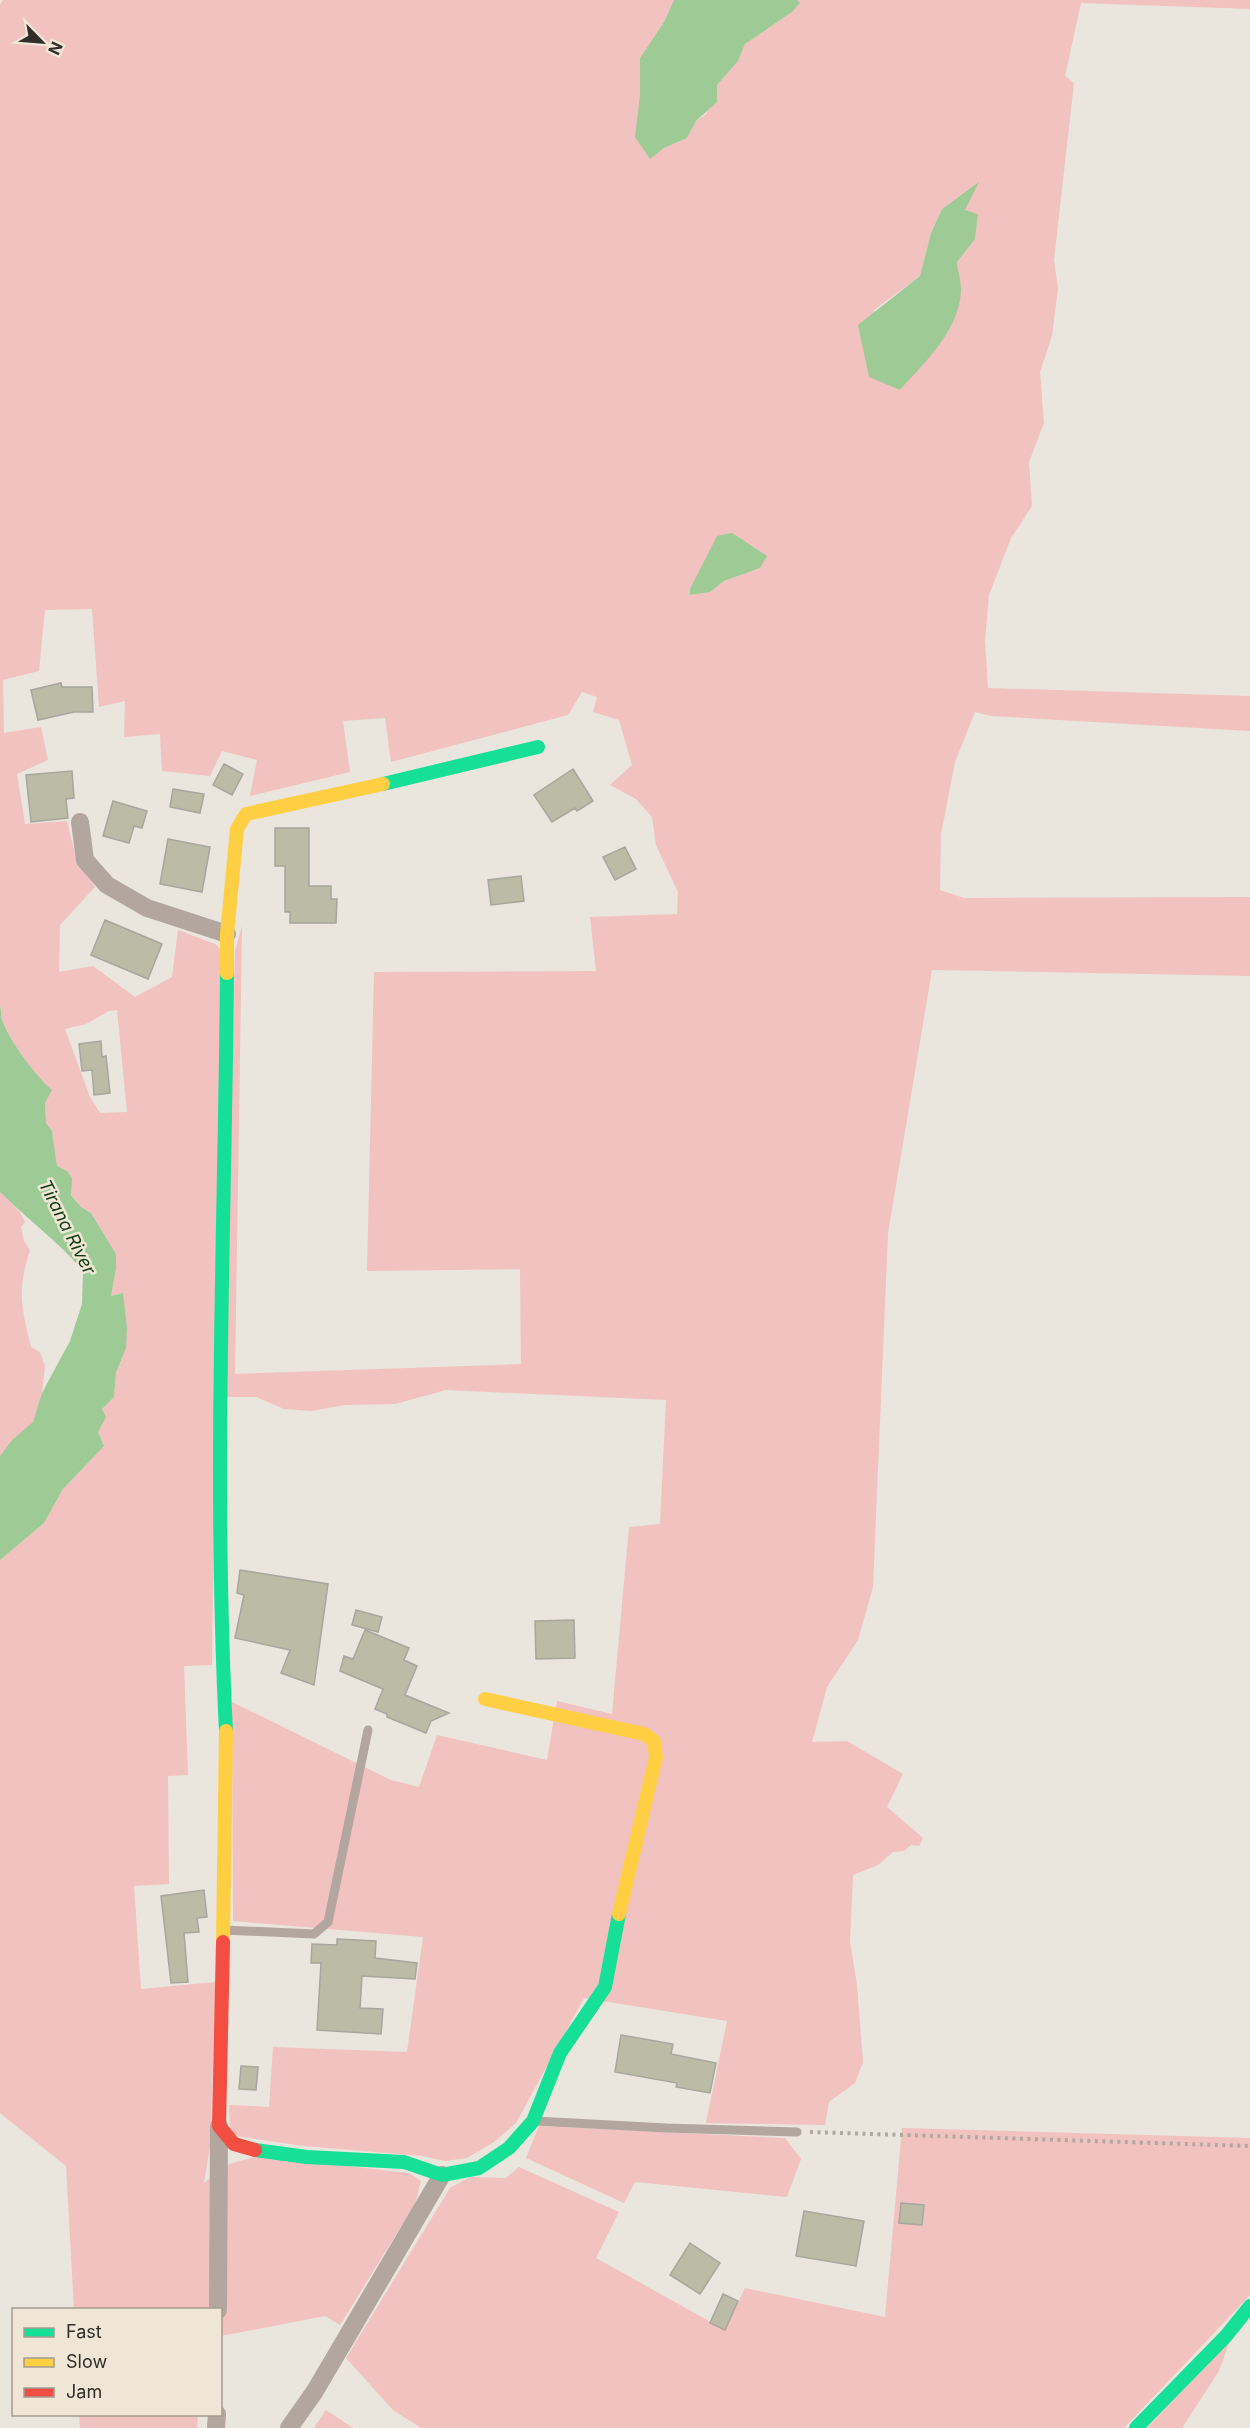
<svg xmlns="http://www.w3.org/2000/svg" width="1250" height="2428" font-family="Inter,sans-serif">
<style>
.green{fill:#f1c2bf;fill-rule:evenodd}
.water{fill:#9dca95}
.building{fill:#bcbba5;stroke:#a7a69f;stroke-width:1.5}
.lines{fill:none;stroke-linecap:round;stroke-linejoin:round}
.path{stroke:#b0a9a2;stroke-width:4;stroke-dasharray:3 4.5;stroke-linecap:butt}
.lane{stroke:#b2a69e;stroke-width:9}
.street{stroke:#b2a69e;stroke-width:18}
.fast{stroke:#16e098;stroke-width:14}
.slow{stroke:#ffcf43;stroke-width:14}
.jam{stroke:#f24e42;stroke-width:14}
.labels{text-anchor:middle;stroke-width:5;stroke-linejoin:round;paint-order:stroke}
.water-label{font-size:18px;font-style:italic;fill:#0e3c0c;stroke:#f0e6d7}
</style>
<rect width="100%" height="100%" fill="#eae5dd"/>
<path class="green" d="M 3,0 L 674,0 L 664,22 L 640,58 L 640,95 L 650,158 L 664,148 L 687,138 L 696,121 L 706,114 L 717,85 L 738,61 L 745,44 L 792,12 L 799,3 L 797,0 L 1250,0 L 1250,9 L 1081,3 L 1065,76 L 1074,83 L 1054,260 L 1058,288 L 1052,336 L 1040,372 L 1044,423 L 1029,462 L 1032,506 L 1011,538 L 989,595 L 985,640 L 988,688 L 1250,696 L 1250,731 L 991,716 L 975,712 L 955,762 L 941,834 L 940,890 L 964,898 L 1250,897 L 1250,976 L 932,970 L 888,1233 L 873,1587 L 858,1640 L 827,1687 L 812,1742 L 847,1741 L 903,1774 L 887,1807 L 923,1838 L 919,1846 L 911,1845 L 904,1851 L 893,1852 L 878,1865 L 853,1875 L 850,1941 L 857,1985 L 863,2062 L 855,2083 L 829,2102 L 825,2125 L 706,2123 L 727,2021 L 584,1998 L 516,2123 L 494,2142 L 467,2158 L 445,2161 L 423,2156 L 304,2146 L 242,2137 L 230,2132 L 229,2105 L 269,2107 L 273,2047 L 407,2052 L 423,1937 L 233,1921 L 232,1702 L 391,1780 L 419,1787 L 437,1735 L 547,1760 L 557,1701 L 612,1714 L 629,1527 L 660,1524 L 666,1400 L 446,1390 L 395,1404 L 345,1405 L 311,1411 L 284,1409 L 256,1397 L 224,1397 L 235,951 L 242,926 L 235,1374 L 521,1364 L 520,1269 L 367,1271 L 374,972 L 596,971 L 590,917 L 677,914 L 678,892 L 656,845 L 652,817 L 636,799 L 610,785 L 632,765 L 619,720 L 593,712 L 597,697 L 582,692 L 568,715 L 391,762 L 385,718 L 343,721 L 350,772 L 250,796 L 257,760 L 222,751 L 210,776 L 162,771 L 160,734 L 124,737 L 125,701 L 99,707 L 92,609 L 45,610 L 39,671 L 3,680 L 4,733 L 41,727 L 48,760 L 17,774 L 25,824 L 67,821 L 76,858 L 95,887 L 60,925 L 59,972 L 93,966 L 135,997 L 172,977 L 178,930 L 215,944 L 223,951 L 212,1665 L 184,1666 L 188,1775 L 168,1776 L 169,1884 L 134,1886 L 141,1989 L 216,1982 L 210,2146 L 204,2183 L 229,2164 L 258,2156 L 409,2173 L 421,2181 L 415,2204 L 340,2325 L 325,2316 L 221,2336 L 220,2310 L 74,2309 L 66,2166 L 0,2113 L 0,1560 L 44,1523 L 63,1489 L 104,1446 L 98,1432 L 105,1417 L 102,1409 L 114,1397 L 116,1374 L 126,1348 L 123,1293 L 111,1296 L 116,1269 L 116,1254 L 91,1213 L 81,1207 L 71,1194 L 71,1178 L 67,1171 L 57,1166 L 52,1131 L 46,1123 L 45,1103 L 51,1090 C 36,1077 5,1035 1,1015 C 1,1012 1,1009 0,1006 L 0,5 ZM 978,183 L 964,210 L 978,214 L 975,239 L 957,262 L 961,290 L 942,340 L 900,390 L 874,310 L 920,276 L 931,233 L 942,209 ZM 703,568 L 760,568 L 724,581 L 710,592 L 690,595 L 690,589 ZM 117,1010 L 127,1112 L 100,1113 L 90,1097 L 65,1029 L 86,1024 L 109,1011 Z
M 0,1192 L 20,1212 L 25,1222 L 21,1227 L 24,1241 L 30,1250 C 17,1291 21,1306 31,1347 L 40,1352 L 45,1366 L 42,1393 L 34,1422 L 12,1440 L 0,1456 Z
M 539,2126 L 785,2138 L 801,2159 L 787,2197 L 635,2182 L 624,2203 L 526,2158 Z
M 902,2128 L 1250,2138 L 1250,2295 L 1124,2428 L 421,2428 L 393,2410 L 346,2358 L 450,2188 L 470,2177 L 506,2178 L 519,2167 L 619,2212 L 596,2258 L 725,2330 L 745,2288 L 885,2317 Z
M 1230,2340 L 1219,2371 L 1182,2428 L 1147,2428 Z
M 326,2410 L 353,2428 L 314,2428 Z
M 79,2415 L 198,2415 L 197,2428 L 80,2428 Z"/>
<path class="water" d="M 674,0 L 797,0 L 800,3 L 792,12 L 745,44 L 738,61 L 717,85 L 717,102 L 696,121 L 687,138 L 664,148 L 650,159 L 635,137 L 640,95 L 640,58 L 664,22 Z
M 979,182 L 965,210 L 978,214 L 975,239 L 957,262 C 958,271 961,281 961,290 C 960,330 924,363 900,390 L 869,377 L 858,325 L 920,276 L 931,233 L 942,209 Z
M 732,533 L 767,556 L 760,568 L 724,581 L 710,592 L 690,595 L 690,589 L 717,536 Z
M 0,1006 C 1,1009 1,1012 1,1015 C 4,1034 36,1077 52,1090 L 45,1103 L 46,1123 L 52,1131 L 57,1166 L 67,1171 L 72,1178 L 71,1195 L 81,1207 L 91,1213 L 116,1254 L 116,1269 L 111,1296 L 123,1293 L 127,1328 L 126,1348 L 116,1373 L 114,1397 L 102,1409 L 106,1417 L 98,1432 L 104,1446 L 63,1489 L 44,1523 L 0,1560 L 0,1456 L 12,1440 L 33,1422 L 42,1393 L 70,1341 L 82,1304 L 83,1271 C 58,1241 27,1219 0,1192 Z"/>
<path class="building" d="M 61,683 L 62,687 L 92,687 L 93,712 L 74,712 L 38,720 L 31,690 Z
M 224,764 L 243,774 L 232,795 L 213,785 Z
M 573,769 L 593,801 L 577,811 L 575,808 L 552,822 L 534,795 Z
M 72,771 L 74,798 L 66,799 L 68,818 L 31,822 L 26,775 Z
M 173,789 L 204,794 L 200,813 L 170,807 Z
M 113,801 L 147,811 L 142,828 L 134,826 L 129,843 L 103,836 Z
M 275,828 L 309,828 L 309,886 L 331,886 L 331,899 L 337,899 L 336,923 L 290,923 L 290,912 L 285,912 L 285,866 L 275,866 Z
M 168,839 L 210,847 L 202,892 L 160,884 Z
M 625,847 L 636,869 L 615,880 L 603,857 Z
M 521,876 L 524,901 L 491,905 L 488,880 Z
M 105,920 L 162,944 L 148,979 L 91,955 Z
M 101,1041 L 102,1057 L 106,1056 L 110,1093 L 94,1095 L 92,1070 L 82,1071 L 79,1044 Z
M 240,1570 L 328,1584 L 314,1685 L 281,1673 L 290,1650 L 235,1638 L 244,1595 L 237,1593 Z
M 356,1610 L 382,1617 L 378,1632 L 352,1625 Z
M 574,1620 L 575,1658 L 536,1659 L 535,1621 Z
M 365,1630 L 409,1648 L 404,1660 L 417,1666 L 405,1695 L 449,1713 L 431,1721 L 426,1733 L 387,1717 L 387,1714 L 375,1709 L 383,1689 L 340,1671 L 344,1656 L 353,1659 Z
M 204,1890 L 207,1917 L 197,1918 L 199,1932 L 184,1933 L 188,1982 L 171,1983 L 161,1896 Z
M 337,1939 L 376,1941 L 375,1958 L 417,1963 L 415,1979 L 362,1976 L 360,2008 L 383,2009 L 381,2034 L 317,2030 L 321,1963 L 311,1963 L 312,1944 L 337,1945 Z
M 621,2035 L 673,2044 L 671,2054 L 716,2063 L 710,2093 L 676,2087 L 677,2083 L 615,2072 Z
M 241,2066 L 258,2067 L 256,2090 L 239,2089 Z
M 901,2203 L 924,2205 L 922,2225 L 899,2223 Z
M 804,2211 L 864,2221 L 856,2266 L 796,2256 Z
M 690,2243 L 720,2263 L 700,2294 L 670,2275 Z
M 723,2294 L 738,2301 L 725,2330 L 710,2323 Z"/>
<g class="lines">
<path class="path" d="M 810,2132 L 1250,2146"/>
<path class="lane" d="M 223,1930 L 314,1934 L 328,1922 L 368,1730
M 535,2121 L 666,2128 L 797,2132"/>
<path class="street" d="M 80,822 L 85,860 L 107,885 L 147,908 L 227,934
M 218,2310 L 219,2126
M 216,2428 L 217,2414
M 289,2428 L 315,2391 L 442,2175"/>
<path class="fast" d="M 383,784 L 538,747
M 226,1731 C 213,1478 225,1226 227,973
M 255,2150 L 307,2157 L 404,2162 L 442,2175 L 479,2168 L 509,2148 L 533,2121 L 560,2053 L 605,1987 L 619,1914
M 1136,2428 L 1226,2336 L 1250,2306"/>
<path class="slow" d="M 227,973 L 227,934 L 237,829 L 246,814 L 383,784
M 485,1699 L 644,1734 L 654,1741 L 656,1757 L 619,1914
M 223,1942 L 226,1731"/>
<path class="jam" d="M 223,1942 L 219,2126 L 234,2144 L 255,2150"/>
</g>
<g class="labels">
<g class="water-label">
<text transform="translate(67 1227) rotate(63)" y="6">Tirana River</text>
</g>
</g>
<rect x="12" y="2308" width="210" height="108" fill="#f0e6d7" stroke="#a49c91" stroke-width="1.5"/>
<rect x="24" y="2328" width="30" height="9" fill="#16e098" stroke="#a49c91" stroke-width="1.5"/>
<text x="66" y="2338" font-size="18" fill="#312d28">Fast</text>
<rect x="24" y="2358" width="30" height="9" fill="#ffcf43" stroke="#a49c91" stroke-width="1.5"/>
<text x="66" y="2368" font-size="18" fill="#312d28">Slow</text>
<rect x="24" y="2388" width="30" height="9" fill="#f24e42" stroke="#a49c91" stroke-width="1.5"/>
<text x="66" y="2398" font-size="18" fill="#312d28">Jam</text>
<g transform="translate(42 42) rotate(115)" stroke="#f0e6d7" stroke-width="4.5" paint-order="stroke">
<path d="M0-4.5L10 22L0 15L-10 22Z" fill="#312d28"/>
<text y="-9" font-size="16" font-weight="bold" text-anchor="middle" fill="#312d28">N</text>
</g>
</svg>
